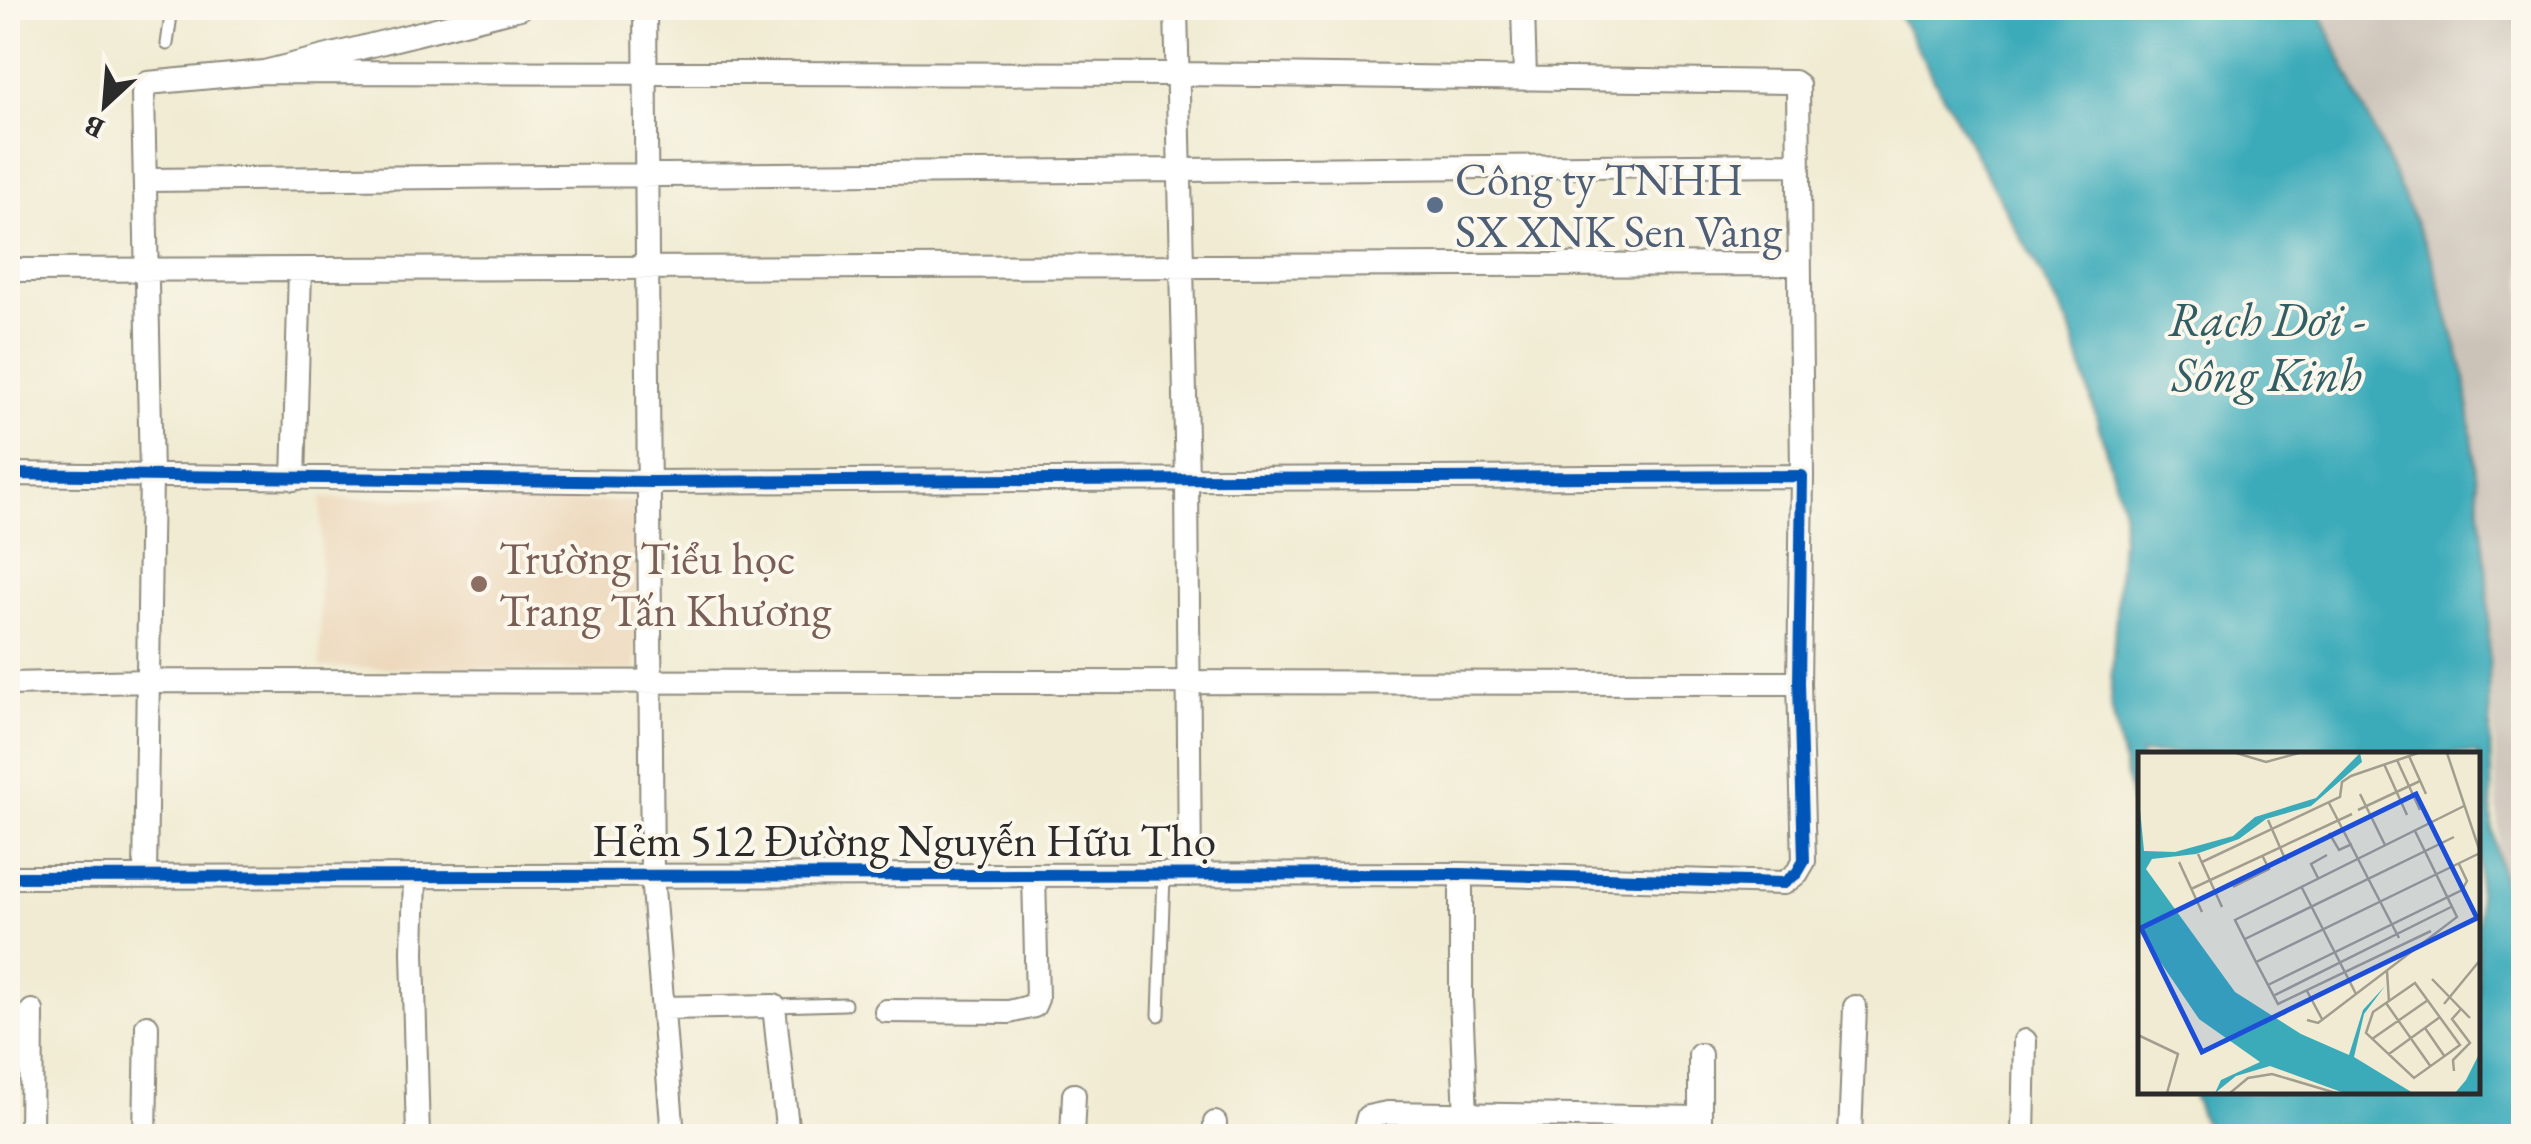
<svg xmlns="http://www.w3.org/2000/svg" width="2531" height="1144" font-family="'EB Garamond',serif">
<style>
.built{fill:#ecd7ba}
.industrial{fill:#cbc2b8}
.water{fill:#3baab9;stroke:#336a72;stroke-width:2.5}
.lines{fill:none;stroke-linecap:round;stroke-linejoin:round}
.lane-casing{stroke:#8e8b7e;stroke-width:15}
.street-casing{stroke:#8e8b7e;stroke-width:26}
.lane{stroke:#fff;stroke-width:11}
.street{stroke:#fff;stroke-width:22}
.cycleway-casing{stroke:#fbf7ec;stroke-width:19}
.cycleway{stroke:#0057b8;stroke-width:12}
.service-dot{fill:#5c6f8a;stroke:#fbf7ec;stroke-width:4}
.education-dot{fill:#8d6e63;stroke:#fbf7ec;stroke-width:4}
.labels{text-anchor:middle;stroke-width:8;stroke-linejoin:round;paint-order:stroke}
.service-label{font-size:45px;fill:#4e5e75;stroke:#fbf7ec;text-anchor:start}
.education-label{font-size:45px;fill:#785e54;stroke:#fbf7ec;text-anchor:start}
.street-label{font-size:45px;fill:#2b2b2b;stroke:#fbf7ec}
.water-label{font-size:48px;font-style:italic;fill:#315e64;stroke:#fbf7ec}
.inset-road{fill:none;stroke:#a19e8f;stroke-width:2.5}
.view{fill:#1d4ed8;fill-opacity:0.15;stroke:#1d4ed8;stroke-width:5}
.inset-edge{fill:none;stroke:#2b2b2b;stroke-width:5}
</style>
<rect width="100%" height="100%" fill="#fbf7ec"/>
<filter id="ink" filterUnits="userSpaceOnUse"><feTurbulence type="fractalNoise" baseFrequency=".01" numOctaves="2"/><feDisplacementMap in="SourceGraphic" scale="20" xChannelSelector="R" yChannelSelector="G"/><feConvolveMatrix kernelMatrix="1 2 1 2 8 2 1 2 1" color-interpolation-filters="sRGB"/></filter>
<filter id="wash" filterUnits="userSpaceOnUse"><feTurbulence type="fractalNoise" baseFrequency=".0048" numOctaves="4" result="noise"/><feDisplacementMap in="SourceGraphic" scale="40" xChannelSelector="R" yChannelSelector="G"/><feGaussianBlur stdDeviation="2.25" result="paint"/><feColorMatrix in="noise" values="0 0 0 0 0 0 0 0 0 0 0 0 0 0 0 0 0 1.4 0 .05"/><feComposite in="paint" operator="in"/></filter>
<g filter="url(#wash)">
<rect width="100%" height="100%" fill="#f0ebd2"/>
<path class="built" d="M 321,498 L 638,502 L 636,671 L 320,667 Z"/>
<path class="industrial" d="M 2318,8 L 2523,8 L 2523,978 L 2499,864 L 2488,585 L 2466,379 L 2432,259 Z"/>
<path class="water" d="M 1895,8 L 2318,8 L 2432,259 L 2466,379 L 2488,585 L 2492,830 L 2523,978 L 2523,1136 L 2209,1136 L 2192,1092 L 2478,1092 L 2478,754 L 2141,754 L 2141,848 L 2110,701 L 2123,510 L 2070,327 Z"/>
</g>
<g filter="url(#ink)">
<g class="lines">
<g class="lane-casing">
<path id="lane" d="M 167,44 L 172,8
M 774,1006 L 845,1004
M 1159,1015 L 1164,875"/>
</g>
<g class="street-casing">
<path id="street" d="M 645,8 L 652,876 L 673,1136
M 1176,8 L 1187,480 L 1190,875
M 1523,8 L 1525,79
M 264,72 L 1177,74 L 1794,82 L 1798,85 L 1802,476
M 147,180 L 1797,164
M 8,270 L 1798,264
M 8,474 L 651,482 L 1802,476 L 1799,683 L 1804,861 L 1797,873 L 1784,883 L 1461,874 L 8,877
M 294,479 L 300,270
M 8,684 L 149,681 L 1799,683
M 1461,874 L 1461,999 L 1466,1116
M 145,876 L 151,475 L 143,93 L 148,83 L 264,72 L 520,8
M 415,876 L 413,952 L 418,1136
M 663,1008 L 774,1006 L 788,1136
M 886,1011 L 1009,1012 L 1034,1006 L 1037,999 L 1034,875
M 31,1136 L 32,1011
M 145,1136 L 147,1026
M 1072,1136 L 1074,1095
M 1215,1136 L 1215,1123
M 1363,1136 L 1368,1117 L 1387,1113 L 1700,1118
M 1700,1136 L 1700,1055
M 1850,1136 L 1855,1007
M 2023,1136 L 2025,1041"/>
</g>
<use href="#lane" class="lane"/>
<use href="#street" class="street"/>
<g class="cycleway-casing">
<path id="cycleway" d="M 8,474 L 651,482 L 1802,476 L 1799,683 L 1804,861 L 1797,873 L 1784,883 L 1461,874 L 8,877"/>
</g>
<use href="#cycleway" class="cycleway"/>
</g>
</g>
<circle class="service-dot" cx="1435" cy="205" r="10"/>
<circle class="education-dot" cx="479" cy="584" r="10"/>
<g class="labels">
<g class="service-label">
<text x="1455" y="195">Công ty TNHH<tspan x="1455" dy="52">SX XNK Sen Vàng</tspan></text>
</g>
<g class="education-label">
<text x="499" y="574">Trường Tiểu học<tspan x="499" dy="52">Trang Tấn Khương</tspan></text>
</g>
<g class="street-label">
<text x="904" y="856">Hẻm 512 Đường Nguyễn Hữu Thọ</text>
</g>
<g class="water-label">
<text x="2267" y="336">Rạch Dơi -<tspan x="2267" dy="55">Sông Kinh</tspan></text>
</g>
</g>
<g transform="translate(2138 752)">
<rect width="342" height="342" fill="#f0ebd2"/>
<path d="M 222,1 L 224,10 L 173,54 L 128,67 L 101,87 L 58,102 L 14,107 L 8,117 L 97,240 L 163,282 L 211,303 L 225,258 L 247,234 L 226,262 L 216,305 L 275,341 L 206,341 L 132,314 L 98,324 L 77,341 L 83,328 L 122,310 L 61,267 L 0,177 L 0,36 L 6,99 L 37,100 L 95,84 L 117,65 L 178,46 ZM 342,300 L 342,341 L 317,341 L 328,328 Z" fill="#3baab9"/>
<path class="inset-road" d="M 98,1 L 128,10 L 161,1M 309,1 L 343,103M 271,4 L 288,42M 259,8 L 282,58M 246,12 L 269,63M 222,42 L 247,93M 191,51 L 261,186M 326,54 L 97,168 L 118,210 L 342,101M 220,58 L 282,29M 130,68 L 148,109M 191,81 L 201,98 L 214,92M 60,102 L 84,155M 41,110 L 64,160M 64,110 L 202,45 L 204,30 L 213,24 L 280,1M 180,126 L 173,112 L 189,103M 163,134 L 218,242M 95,135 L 131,117 L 124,103M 53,137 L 214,62M 107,187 L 316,85M 118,210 L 140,252 L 293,179M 249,219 L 251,250M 294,227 L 332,266M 277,231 L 322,293 L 276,326 L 228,281 L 235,260 ZM 130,233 L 324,138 L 329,129 L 321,112M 169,239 L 184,267M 135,244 L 313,155M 248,251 L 293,315M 306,252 L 343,207M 169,268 L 180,271 L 319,165 L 277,79M 287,276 L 307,305M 0,283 L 40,302 L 29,341M 234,287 L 290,248M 251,302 L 302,265M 316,319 L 315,308 L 332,291 L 314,267 L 323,257M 92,341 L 110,326 L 134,322 L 198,341"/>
<path class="view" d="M 278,42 L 339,166 L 64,300 L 3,176 Z"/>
<rect width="342" height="342" class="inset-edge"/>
</g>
<rect width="2531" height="1144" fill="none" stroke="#fbf7ec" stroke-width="40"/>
<g transform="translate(105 105) rotate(206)" stroke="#fbf7ec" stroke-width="8" paint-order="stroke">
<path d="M0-8L18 38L0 25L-18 38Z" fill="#2b2b2b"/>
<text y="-15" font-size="28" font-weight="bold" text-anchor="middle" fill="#2b2b2b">B</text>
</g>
</svg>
